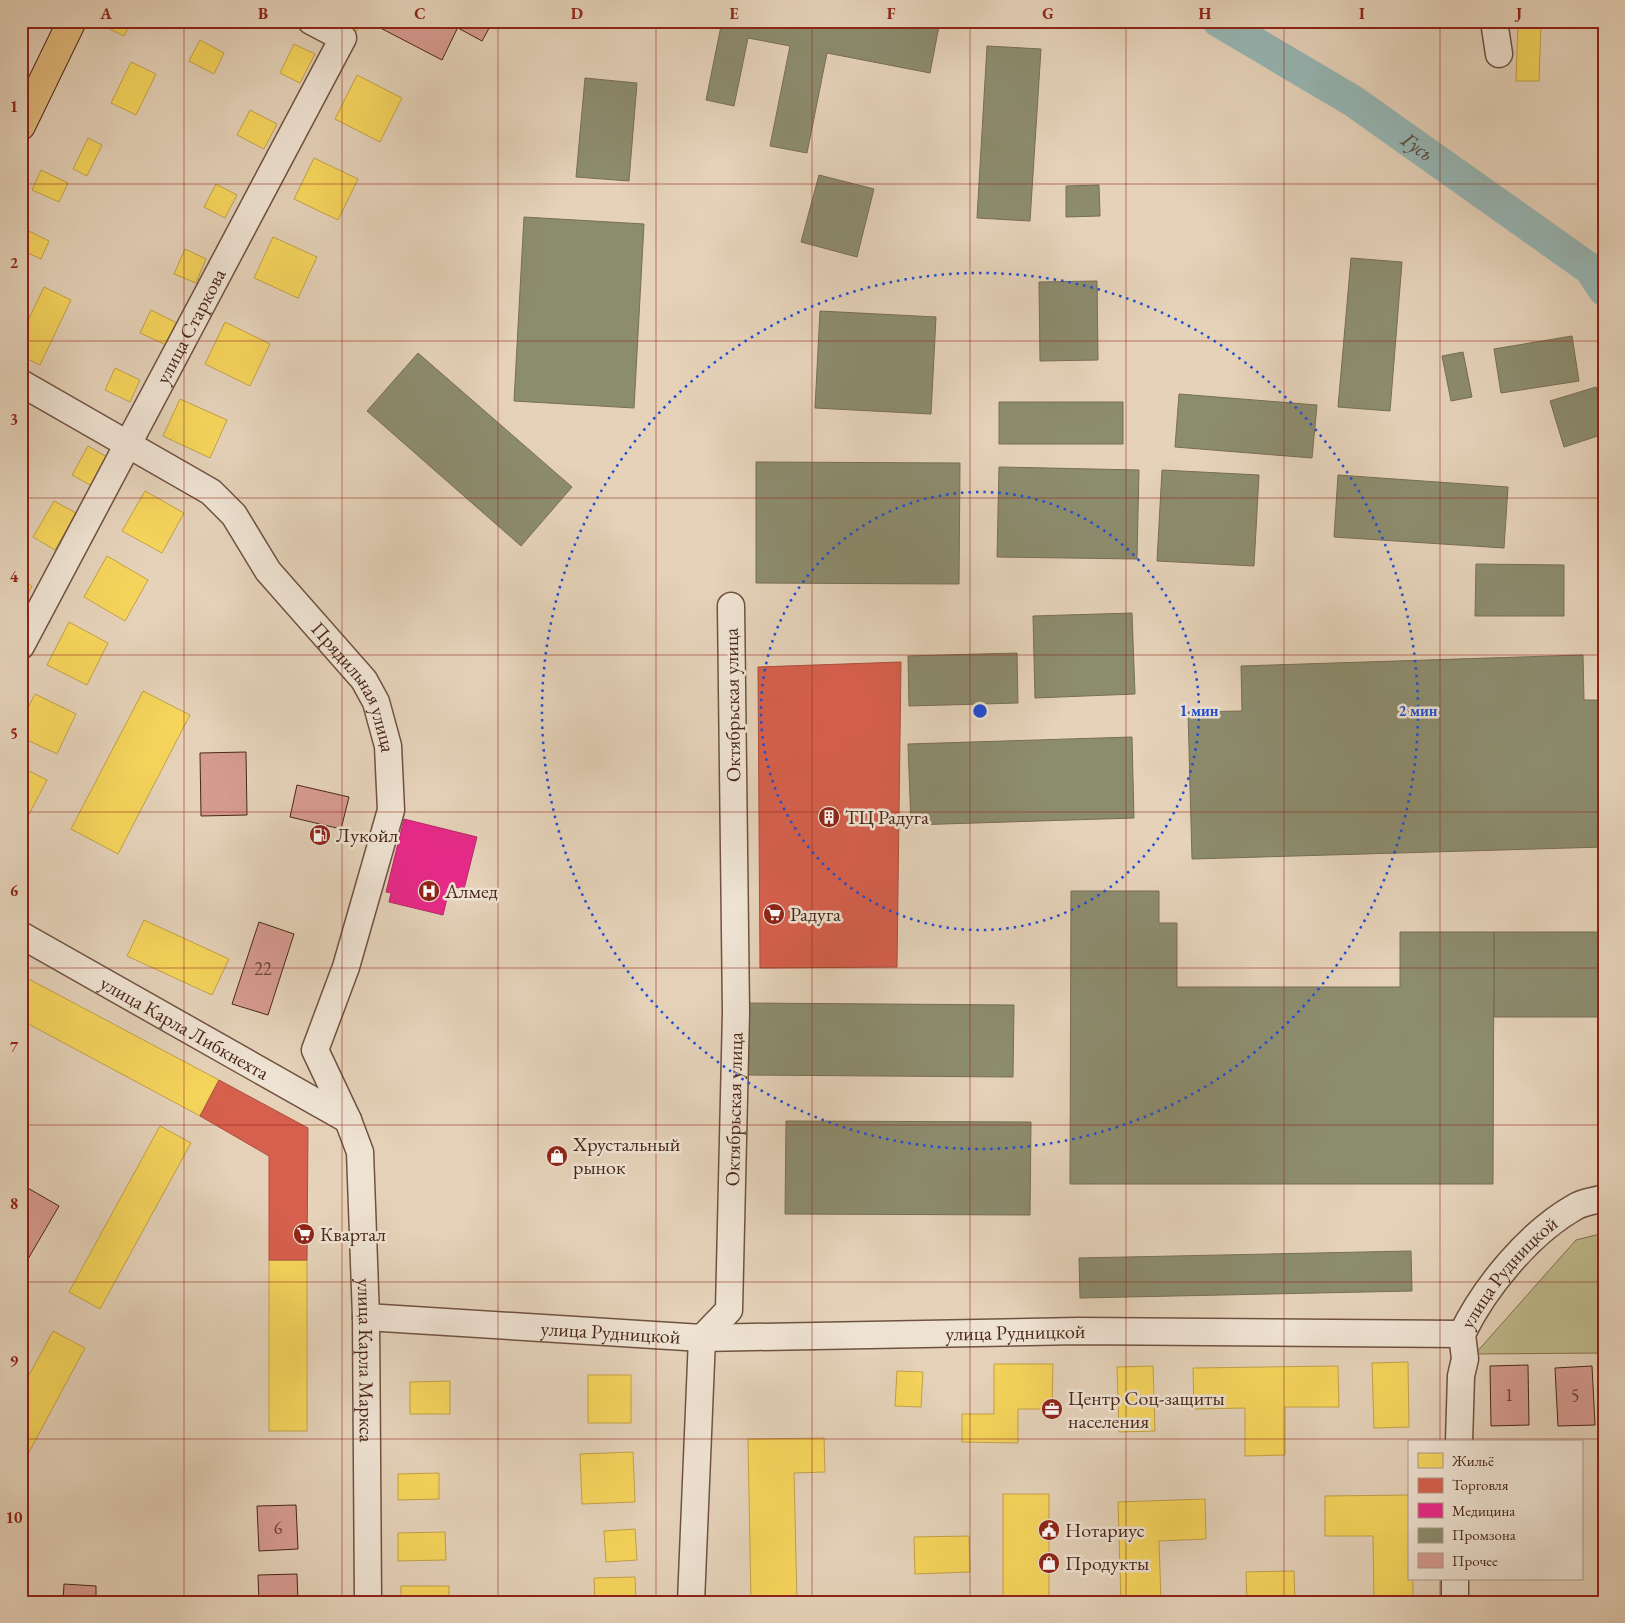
<svg xmlns="http://www.w3.org/2000/svg" width="1625" height="1623" font-family="'EB Garamond',serif">
<style>
.green{fill:#bdb98a;stroke:#837051}
.homes{fill:#f6d55c;stroke:#c2a148}
.shops{fill:#d6604d;stroke:#ac4f3d}
.health{fill:#e7298a;stroke:#b82868}
.industry{fill:#8c8c6e;stroke:#786e54}
.lines{fill:none;stroke-linecap:round;stroke-linejoin:round}
.river{stroke:#96b6b4;stroke-width:32}
.building{fill:#d69b90;stroke:#492718}
.minor-casing{stroke:#705240;stroke-width:29}
.major-casing{stroke:#492718;stroke-width:30}
.minor{stroke:#eee2d2;stroke-width:26}
.major{stroke:#e2b97c;stroke-width:28}
.grid{fill:none;stroke:#8f2418;stroke-width:1;stroke-opacity:0.55}
.ring{fill:none;stroke:#1d4ed8;stroke-width:2.5;stroke-dasharray:2.5 5}
.labels{text-anchor:middle;stroke-width:5;stroke-linejoin:round;paint-order:stroke}
.number-label{font-size:18px;fill:#6c4436}
.street-label{font-size:20px;fill:#492718;stroke:#eee2d2}
.poi-label{font-size:20px;fill:#492718;stroke:#eee2d2;text-anchor:start}
.water-label{font-size:21px;font-style:italic;fill:#584437;stroke:#eee2d2}
.centre{fill:#1d4ed8;stroke:#eee2d2;stroke-width:2.5}
.ring-label{font-size:15px;text-anchor:middle;font-weight:bold;fill:#1d4ed8;stroke:#eee2d2;stroke-width:5;stroke-linejoin:round;paint-order:stroke}
.neatline{fill:none;stroke:#8f2418;stroke-width:2}
.grid-label{font-size:16px;text-anchor:middle;font-weight:bold;fill:#8f2418}
</style>
<rect width="100%" height="100%" fill="#e5d2b9"/>
<filter id="stains"><feTurbulence type="fractalNoise" baseFrequency=".004" numOctaves="4"/><feColorMatrix values="0 0 0 0 .2 0 0 0 0 .09 0 0 0 0 .02 0 0 0 .5 -.17"/></filter>
<radialGradient id="worn" r=".72"><stop offset=".6" stop-color="#630" stop-opacity="0"/><stop offset="1" stop-color="#630" stop-opacity=".3"/></radialGradient>
<path class="green" d="M 1604,1233 L 1604,1353 L 1475,1354 L 1576,1240 Z"/>
<path class="homes" d="M 111,21 L 131,21 L 124,36 L 108,28 Z
M 330,21 L 362,21 L 355,34 Z
M 1518,21 L 1541,21 L 1539,81 L 1516,81 Z
M 200,40 L 224,53 L 214,74 L 189,61 Z
M 294,44 L 315,54 L 300,83 L 280,73 Z
M 131,62 L 156,74 L 136,115 L 111,103 Z
M 357,75 L 402,98 L 380,142 L 335,119 Z
M 250,110 L 277,124 L 264,149 L 237,135 Z
M 88,138 L 102,145 L 87,176 L 73,169 Z
M 314,158 L 358,179 L 338,220 L 294,199 Z
M 41,170 L 68,183 L 59,202 L 32,190 Z
M 216,184 L 237,195 L 225,218 L 204,207 Z
M 27,230 L 49,241 L 41,259 L 21,250 L 21,243 Z
M 273,237 L 317,257 L 298,298 L 254,278 Z
M 185,249 L 206,259 L 196,283 L 174,274 Z
M 44,287 L 71,300 L 40,365 L 21,356 L 21,335 Z
M 151,310 L 177,323 L 166,345 L 140,333 Z
M 225,322 L 270,344 L 250,386 L 205,364 Z
M 115,368 L 140,380 L 130,402 L 105,390 Z
M 180,399 L 227,420 L 210,458 L 163,436 Z
M 88,446 L 107,457 L 92,486 L 72,475 Z
M 145,491 L 184,513 L 162,553 L 122,531 Z
M 54,501 L 76,513 L 55,550 L 33,537 Z
M 107,556 L 148,580 L 125,621 L 84,597 Z
M 21,580 L 32,586 L 21,609 Z
M 69,622 L 108,643 L 87,685 L 47,665 Z
M 143,691 L 190,715 L 118,854 L 71,829 Z
M 35,694 L 76,714 L 57,754 L 21,737 L 21,722 Z
M 21,767 L 47,780 L 27,818 L 21,814 Z
M 144,920 L 229,959 L 212,995 L 127,956 Z
M 21,975 L 219,1080 L 200,1116 L 21,1020 Z
M 160,1126 L 191,1143 L 100,1309 L 69,1292 Z
M 269,1260 L 307,1260 L 307,1431 L 269,1431 Z
M 53,1331 L 85,1348 L 21,1467 L 21,1390 Z
M 1408,1362 L 1409,1427 L 1374,1428 L 1372,1363 Z
M 994,1364 L 1053,1364 L 1052,1409 L 1018,1409 L 1018,1443 L 962,1442 L 962,1414 L 994,1414 Z
M 1153,1366 L 1155,1431 L 1119,1432 L 1117,1367 Z
M 1338,1366 L 1339,1407 L 1285,1407 L 1285,1455 L 1245,1456 L 1245,1408 L 1194,1409 L 1193,1368 Z
M 897,1371 L 923,1372 L 921,1407 L 895,1406 Z
M 588,1375 L 631,1375 L 631,1423 L 588,1423 Z
M 450,1381 L 450,1414 L 410,1414 L 410,1382 Z
M 824,1438 L 825,1472 L 794,1473 L 797,1602 L 751,1602 L 748,1439 Z
M 633,1452 L 635,1502 L 582,1504 L 580,1454 Z
M 439,1473 L 439,1499 L 398,1500 L 398,1474 Z
M 1003,1494 L 1049,1494 L 1049,1602 L 1003,1602 Z
M 1409,1495 L 1409,1579 L 1413,1579 L 1413,1602 L 1374,1602 L 1373,1536 L 1325,1536 L 1325,1496 Z
M 1205,1499 L 1206,1539 L 1159,1541 L 1161,1602 L 1121,1602 L 1118,1502 Z
M 635,1529 L 637,1560 L 606,1562 L 604,1531 Z
M 445,1532 L 446,1560 L 398,1561 L 398,1533 Z
M 969,1536 L 970,1572 L 915,1574 L 914,1537 Z
M 1294,1571 L 1295,1602 L 1247,1602 L 1246,1572 Z
M 635,1577 L 636,1602 L 595,1602 L 594,1578 Z
M 401,1586 L 449,1586 L 449,1602 L 401,1602 Z"/>
<path class="shops" d="M 901,662 L 897,967 L 760,968 L 758,667 Z
M 219,1080 L 308,1128 L 307,1260 L 269,1260 L 269,1156 L 200,1116 Z"/>
<path class="health" d="M 404,819 L 477,837 L 464,889 L 450,886 L 443,915 L 389,902 L 391,893 L 386,892 Z"/>
<path class="industry" d="M 722,21 L 940,21 L 930,73 L 827,53 L 807,153 L 770,146 L 790,46 L 748,38 L 734,106 L 706,100 Z
M 987,46 L 1041,49 L 1030,221 L 977,218 Z
M 585,78 L 637,83 L 629,181 L 576,177 Z
M 819,175 L 874,189 L 857,257 L 801,242 Z
M 1099,185 L 1100,216 L 1066,217 L 1066,186 Z
M 524,217 L 644,224 L 634,408 L 514,401 Z
M 1351,258 L 1402,262 L 1390,411 L 1338,407 Z
M 1097,281 L 1098,360 L 1040,361 L 1039,282 Z
M 820,311 L 936,317 L 931,414 L 815,408 Z
M 1572,336 L 1579,381 L 1501,393 L 1494,349 Z
M 1463,352 L 1472,397 L 1451,401 L 1442,356 Z
M 418,353 L 572,487 L 521,546 L 367,411 Z
M 1596,387 L 1604,411 L 1604,434 L 1564,447 L 1550,401 Z
M 1179,394 L 1317,405 L 1312,458 L 1175,447 Z
M 999,402 L 1123,402 L 1123,444 L 999,444 Z
M 756,462 L 960,463 L 959,584 L 756,583 Z
M 999,467 L 1139,470 L 1137,559 L 997,557 Z
M 1162,470 L 1259,475 L 1254,566 L 1157,561 Z
M 1338,475 L 1508,487 L 1504,548 L 1334,537 Z
M 1476,564 L 1564,565 L 1564,616 L 1475,616 Z
M 1132,613 L 1135,694 L 1035,698 L 1033,616 Z
M 1017,653 L 1018,703 L 909,706 L 908,656 Z
M 1583,655 L 1584,700 L 1604,700 L 1604,847 L 1192,859 L 1188,712 L 1242,711 L 1241,666 Z
M 1132,737 L 1134,818 L 911,825 L 908,744 Z
M 1071,891 L 1159,891 L 1159,923 L 1177,923 L 1177,987 L 1400,987 L 1400,932 L 1494,932 L 1493,1184 L 1070,1184 Z
M 1494,932 L 1599,932 L 1599,1017 L 1494,1017 Z
M 747,1003 L 1014,1005 L 1013,1077 L 746,1075 Z
M 786,1121 L 1031,1122 L 1030,1215 L 785,1214 Z
M 1411,1251 L 1412,1291 L 1080,1298 L 1079,1258 Z"/>
<g class="lines">
<path class="river" id="s1" d="M 1218,21 L 1353,101 L 1590,269 L 1604,290"/>
</g>
<path class="building" d="M 367,21 L 442,21 L 457,29 L 442,60 Z
M 462,21 L 493,21 L 482,41 L 458,28 Z
M 246,752 L 247,815 L 201,816 L 200,753 Z
M 297,785 L 349,797 L 341,829 L 290,817 Z
M 259,922 L 294,934 L 268,1015 L 232,1004 Z
M 26,1187 L 59,1206 L 21,1271 L 21,1195 Z
M 1528,1365 L 1529,1425 L 1491,1426 L 1490,1366 Z
M 1592,1366 L 1595,1425 L 1558,1426 L 1555,1368 Z
M 296,1505 L 298,1549 L 259,1551 L 257,1506 Z
M 297,1574 L 298,1602 L 259,1602 L 258,1575 Z
M 64,1584 L 96,1586 L 96,1602 L 63,1602 Z"/>
<g class="lines">
<g class="minor-casing">
<g id="minor">
<path d="M 1494,21 L 1499,54"/>
<path id="s2" d="M 21,383 L 211,492 L 234,515 L 268,571 L 364,680 L 376,702 L 388,746 L 391,810 L 346,967 L 315,1050 L 348,1120 L 360,1152 L 366,1317 L 368,1602"/>
<path id="s3" d="M 21,646 L 343,38 L 311,21"/>
<path id="s4" d="M 21,935 L 348,1120"/>
<path id="s5" d="M 366,1317 L 702,1338 L 1079,1331 L 1462,1334"/>
<path id="s6" d="M 1462,1334 C 1484,1288 1529,1233 1575,1207 C 1583,1202 1595,1201 1604,1198"/>
<path d="M 1459,1442 L 1461,1376 L 1465,1359 L 1462,1334"/>
<path id="s7" d="M 691,1602 L 702,1338 L 729,1310 L 736,1012 L 731,606"/>
<path d="M 1455,1602 L 1455,1579"/>
</g>
</g>
<g class="major-casing">
<path id="major" d="M 21,126 L 72,21"/>
</g>
<use href="#minor" class="minor"/>
<use href="#major" class="major"/>
</g>
<path class="grid" d="M 184,21 L 184,1602M 342,21 L 342,1602M 498,21 L 498,1602M 656,21 L 656,1602M 812,21 L 812,1602M 970,21 L 970,1602M 1126,21 L 1126,1602M 1284,21 L 1284,1602M 1440,21 L 1440,1442M 21,184 L 1604,184M 21,341 L 1604,341M 21,498 L 1604,498M 21,655 L 1604,655M 21,812 L 1604,812M 21,968 L 1604,968M 21,1125 L 1604,1125M 21,1282 L 1604,1282M 21,1439 L 1604,1439M 1440,1579 L 1440,1602"/>
<g class="ring">
<circle cx="980" cy="711" r="219"/>
<circle cx="980" cy="711" r="438"/>
</g>
<defs>
<g id="building-disc" transform="scale(1.125)"><circle r="9.5" fill="#8f2418" stroke="#eee2d2"/><path d="M-4-6H4V6H1V3H-1V6H-4ZM-2.5-4.3h1.7v1.8h-1.7ZM.8-4.3h1.7v1.8H.8ZM-2.5-1h1.7V.8h-1.7ZM.8-1h1.7V.8H.8Z" fill="#fff"/></g>
<g id="fuel-disc" transform="scale(1.125)"><circle r="9.5" fill="#8f2418" stroke="#eee2d2"/><path d="M-5.5-6h7V0h2V4h1.3V-2.5L3-4.5l.8-.8L6-3V5H2.5V1h-1V6h-7ZM-4.2-4.7v3.2H.2V-4.7Z" fill="#fff"/></g>
<g id="hospital-disc" transform="scale(1.125)"><circle r="9.5" fill="#8f2418" stroke="#eee2d2"/><path d="M-5-5h3v3.5h4V-5h3V5h-3V1.5h-4V5h-3Z" fill="#fff"/></g>
<g id="supermarket-disc" transform="scale(1.125)"><circle r="9.5" fill="#8f2418" stroke="#eee2d2"/><path d="M-6-5.5h2.5l.6 2H6L4.5 2H-2.5L-4.4-4H-6ZM-1.5 3.2a1.3 1.3 0 1 0 .1 0ZM3 3.2a1.3 1.3 0 1 0 .1 0Z" fill="#fff"/></g>
<g id="shop-disc" transform="scale(1.125)"><circle r="9.5" fill="#8f2418" stroke="#eee2d2"/><path d="M-5-2.5h2.3a2.7 3.5 0 0 1 5.4 0H5L5.5 6h-11ZM-1.5-2.5h3a1.5 2.3 0 0 0-3 0Z" fill="#fff"/></g>
<g id="office-disc" transform="scale(1.125)"><circle r="9.5" fill="#8f2418" stroke="#eee2d2"/><path d="M-6-3h4V-5.5h4V-3h4V5H-6ZM-1-4.5V-3h2v-1.5ZM-6 0V1H6V0Z" fill="#fff"/></g>
<g id="civic-disc" transform="scale(1.125)"><circle r="9.5" fill="#8f2418" stroke="#eee2d2"/><path d="M-.6-6.5H3V-4.5H.6V-3L4-1V1h2V6H-6V1h2V-1L-.6-3ZM-1.2 2.5V6h2.4V2.5Z" fill="#fff"/></g>
</defs>
<g fill-rule="evenodd">
<use href="#building-disc" x="829" y="817"/>
<use href="#fuel-disc" x="320" y="835"/>
<use href="#hospital-disc" x="429" y="891"/>
<use href="#supermarket-disc" x="774" y="914"/>
<use href="#shop-disc" x="557" y="1156"/>
<use href="#supermarket-disc" x="304" y="1234"/>
<use href="#office-disc" x="1052" y="1409"/>
<use href="#civic-disc" x="1049" y="1530"/>
<use href="#shop-disc" x="1049" y="1563"/>
</g>
<g class="labels">
<g class="number-label">
<text x="263" y="975">22</text>
<text x="1509" y="1401">1</text>
<text x="1575" y="1402">5</text>
<text x="278" y="1534">6</text>
</g>
<g class="street-label">
<text dy="7" stroke="none"><textPath href="#s3" startOffset="362">улица Старкова</textPath></text>
<text dy="7" stroke="none"><textPath href="#s2" startOffset="464">Прядильная улица</textPath></text>
<text transform="translate(732 705) rotate(-91)" y="7">Октябрьская улица</text>
<text dy="7" stroke="none"><textPath href="#s4" startOffset="188">улица Карла Либкнехта</textPath></text>
<text dy="7" stroke="none"><textPath href="#s7" startOffset="504">Октябрьская улица</textPath></text>
<text dy="7" stroke="none"><textPath href="#s6" startOffset="78">улица Рудницкой</textPath></text>
<text dy="7" stroke="none"><textPath href="#s5" startOffset="245">улица Рудницкой</textPath></text>
<text dy="7" stroke="none"><textPath href="#s5" startOffset="650">улица Рудницкой</textPath></text>
<text dy="7" stroke="none"><textPath href="#s2" startOffset="1169">улица Карла Маркса</textPath></text>
</g>
<g class="poi-label">
<text x="845" y="824">ТЦ Радуга</text>
<text x="336" y="842">Лукойл</text>
<text x="445" y="898">Алмед</text>
<text x="790" y="921">Радуга</text>
<text x="573" y="1151">Хрустальный<tspan x="573" dy="23">рынок</tspan></text>
<text x="320" y="1241">Квартал</text>
<text x="1068" y="1405">Центр Соц-защиты<tspan x="1068" dy="23">населения</tspan></text>
<text x="1065" y="1537">Нотариус</text>
<text x="1065" y="1570">Продукты</text>
</g>
<g class="water-label">
<text dy="7" stroke="none"><textPath href="#s1" startOffset="236">Гусь</textPath></text>
</g>
</g>
<circle cx="980" cy="711" r="8" class="centre"/>
<g class="ring-label">
<text x="1199" y="716">1 мин</text>
<text x="1418" y="716">2 мин</text>
</g>
<rect width="1625" height="1623" fill="none" stroke="#e5d2b9" stroke-width="55"/>
<rect x="1408" y="1440" width="175" height="140" fill="#eee2d2" stroke="#ac9788"/>
<rect x="1418" y="1453" width="25" height="15" fill="#f6d55c" stroke="#ac9788"/>
<text x="1452" y="1466" font-size="15" fill="#492718">Жильё</text>
<rect x="1418" y="1478" width="25" height="15" fill="#d6604d" stroke="#ac9788"/>
<text x="1452" y="1490" font-size="15" fill="#492718">Торговля</text>
<rect x="1418" y="1503" width="25" height="15" fill="#e7298a" stroke="#ac9788"/>
<text x="1452" y="1516" font-size="15" fill="#492718">Медицина</text>
<rect x="1418" y="1528" width="25" height="15" fill="#8c8c6e" stroke="#ac9788"/>
<text x="1452" y="1540" font-size="15" fill="#492718">Промзона</text>
<rect x="1418" y="1553" width="25" height="15" fill="#d69b90" stroke="#ac9788"/>
<text x="1452" y="1566" font-size="15" fill="#492718">Прочее</text>
<rect x="28" y="28" width="1570" height="1568" class="neatline"/>
<g class="grid-label">
<text x="106" y="19">A</text>
<text x="263" y="19">B</text>
<text x="420" y="19">C</text>
<text x="577" y="19">D</text>
<text x="734" y="19">E</text>
<text x="891" y="19">F</text>
<text x="1048" y="19">G</text>
<text x="1205" y="19">H</text>
<text x="1362" y="19">I</text>
<text x="1519" y="19">J</text>
<text x="14" y="112">1</text>
<text x="14" y="268">2</text>
<text x="14" y="425">3</text>
<text x="14" y="582">4</text>
<text x="14" y="739">5</text>
<text x="14" y="896">6</text>
<text x="14" y="1052">7</text>
<text x="14" y="1209">8</text>
<text x="14" y="1366">9</text>
<text x="14" y="1523">10</text>
</g>
<rect width="100%" height="100%" filter="url(#stains)"/>
<rect width="100%" height="100%" fill="url(#worn)"/>
</svg>
